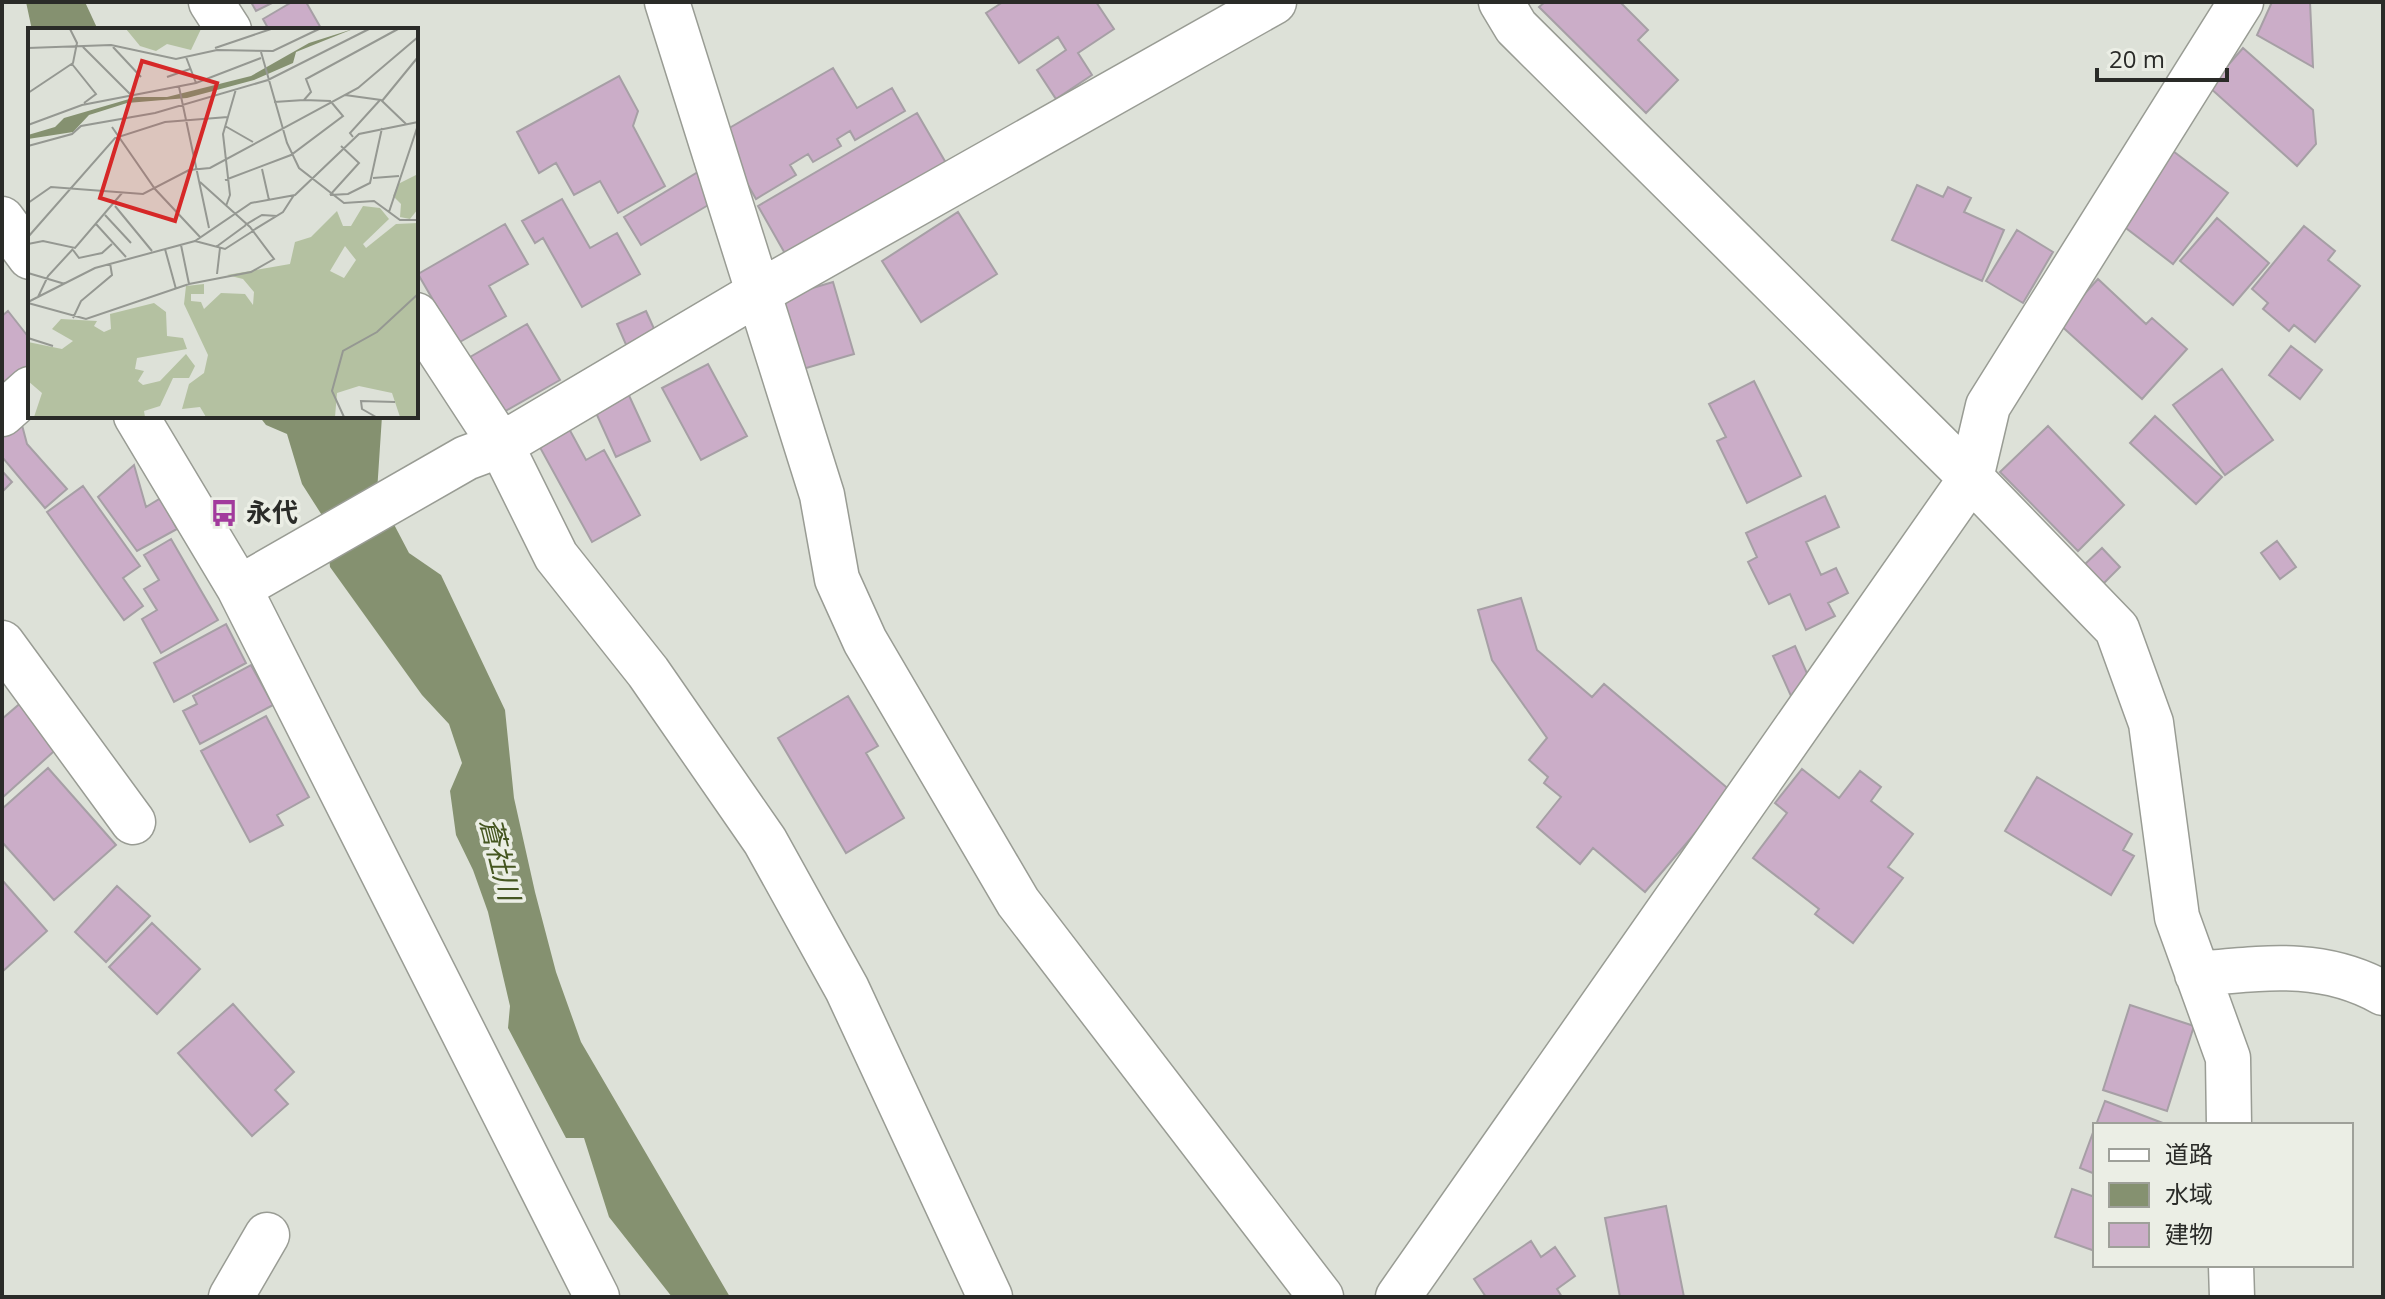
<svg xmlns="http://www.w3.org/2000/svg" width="2385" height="1299" font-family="'Open Sans','Noto Sans JP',sans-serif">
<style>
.water{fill:#859170}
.building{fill:#cbadc8;stroke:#a69fa5;stroke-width:2}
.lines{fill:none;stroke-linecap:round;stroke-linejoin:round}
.minor-casing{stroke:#999c94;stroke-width:47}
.minor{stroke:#fff;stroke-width:44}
.labels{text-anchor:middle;stroke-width:7;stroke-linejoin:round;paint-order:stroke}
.poi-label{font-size:26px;font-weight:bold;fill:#2a2b28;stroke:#ebeee5;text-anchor:start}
.water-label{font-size:28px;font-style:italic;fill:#455621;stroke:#ebeee5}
.inset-road{fill:none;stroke:#959892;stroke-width:2}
.view{fill:#d62828;fill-opacity:0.15;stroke:#d62828;stroke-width:4}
.inset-edge{fill:none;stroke:#2a2b28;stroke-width:4}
</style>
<rect width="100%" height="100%" fill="#dde1d8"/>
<path class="water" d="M 26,2 L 85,2 L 98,30 L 32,30 Z
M 259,416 L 382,416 L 377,492 L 409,553 L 441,575 L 505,710 L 514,798 L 535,892 L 556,972 L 581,1042 L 730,1297 L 672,1297 L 609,1217 L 584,1138 L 566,1138 L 508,1028 L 510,1006 L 488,912 L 473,870 L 456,835 L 450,791 L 462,763 L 449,724 L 422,695 L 330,567 L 325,520 L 302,484 L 287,434 L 266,425 Z"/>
<path class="building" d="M 251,2 L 274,2 L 256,11 Z
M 292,2 L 306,2 L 322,30 L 269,30 L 263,19 Z
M 1003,2 L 1096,2 L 1114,29 L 1078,53 L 1092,75 L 1056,99 L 1037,70 L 1066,50 L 1058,37 L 1019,63 L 986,13 Z
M 1545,2 L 1620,2 L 1648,30 L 1638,40 L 1678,80 L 1646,113 L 1539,7 Z
M 2272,2 L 2310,2 L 2313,67 L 2257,35 Z
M 2243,48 L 2313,110 L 2316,144 L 2297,166 L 2209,87 Z
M 833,68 L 857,108 L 892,88 L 905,111 L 855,140 L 850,131 L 837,139 L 841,146 L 813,162 L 808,154 L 790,165 L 796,175 L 756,199 L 719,134 Z
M 619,76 L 638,111 L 633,126 L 665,186 L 618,213 L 600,181 L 574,195 L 556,163 L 539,173 L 517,132 Z
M 917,113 L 946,163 L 787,257 L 758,206 Z
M 2173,151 L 2228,193 L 2173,264 L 2118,222 Z
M 698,172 L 715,201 L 641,245 L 624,217 Z
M 1917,185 L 1943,197 L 1948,187 L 1971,198 L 1964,212 L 2004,230 L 1982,281 L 1892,240 Z
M 562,199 L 590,248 L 617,233 L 640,274 L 582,307 L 543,238 L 535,243 L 522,221 Z
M 958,212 L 997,274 L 921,322 L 882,261 Z
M 2217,218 L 2269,263 L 2233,305 L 2180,261 Z
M 505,224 L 528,264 L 489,286 L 506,316 L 458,343 L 418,274 Z
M 2304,226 L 2335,251 L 2328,260 L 2360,286 L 2315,342 L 2294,325 L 2289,331 L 2263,309 L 2268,303 L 2252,289 Z
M 2017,230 L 2053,252 L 2023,303 L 1986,281 Z
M 2098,279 L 2146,324 L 2152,318 L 2187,349 L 2142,399 L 2058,323 Z
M 833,282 L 854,354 L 796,371 L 775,299 Z
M 8,311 L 30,339 L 30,367 L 2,389 L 2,316 Z
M 646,311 L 656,333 L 627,347 L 617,324 Z
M 527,324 L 560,380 L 502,413 L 470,357 Z
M 2291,346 L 2322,370 L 2300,399 L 2269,375 Z
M 708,364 L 747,436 L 701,460 L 662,388 Z
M 2222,369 L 2273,440 L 2225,475 L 2173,405 Z
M 1754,381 L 1801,476 L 1747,503 L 1717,441 L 1726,437 L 1709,404 Z
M 626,389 L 650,441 L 616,457 L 592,404 Z
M 18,410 L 27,444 L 67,489 L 45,508 L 2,457 L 2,424 Z
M 2155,416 L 2222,477 L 2196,504 L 2130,443 Z
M 567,425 L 586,460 L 604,450 L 640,515 L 592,542 L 537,442 Z
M 2048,426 L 2124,505 L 2078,551 L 2000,472 Z
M 134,465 L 146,507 L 161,498 L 177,529 L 137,551 L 98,497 Z
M 2,471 L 12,482 L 2,492 Z
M 83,486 L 140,566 L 123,578 L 143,606 L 124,620 L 47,512 Z
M 1825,496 L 1839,527 L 1806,542 L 1821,575 L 1836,568 L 1848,593 L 1828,603 L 1835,616 L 1806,630 L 1790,594 L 1769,604 L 1748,562 L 1757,557 L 1746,533 Z
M 171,539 L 218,620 L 161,653 L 142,619 L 157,610 L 144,589 L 159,580 L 144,555 Z
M 2277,541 L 2296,567 L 2280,579 L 2261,553 Z
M 2102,548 L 2120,567 L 2102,585 L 2084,565 Z
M 1521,598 L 1537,650 L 1592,697 L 1604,684 L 1731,791 L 1645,892 L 1593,848 L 1580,864 L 1537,827 L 1561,797 L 1544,783 L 1548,777 L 1529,760 L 1547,738 L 1492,660 L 1478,610 Z
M 226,624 L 246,663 L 174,702 L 154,663 Z
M 1795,646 L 1813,687 L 1791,696 L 1773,656 Z
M 251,665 L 273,705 L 200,744 L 183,711 L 197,704 L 193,696 Z
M 848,696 L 878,746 L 866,753 L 904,818 L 846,853 L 778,738 Z
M 23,701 L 62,744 L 2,798 L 2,719 Z
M 266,716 L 309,797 L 277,815 L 283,825 L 250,842 L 201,751 Z
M 48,768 L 116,845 L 54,900 L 2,842 L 2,809 Z
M 1802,769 L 1839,798 L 1860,771 L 1881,787 L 1871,801 L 1913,834 L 1888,867 L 1903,878 L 1853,943 L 1815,914 L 1819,909 L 1753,858 L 1787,813 L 1775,803 Z
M 2037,777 L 2132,834 L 2123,850 L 2134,856 L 2111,895 L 2005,831 Z
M 2,880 L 47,931 L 2,972 Z
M 117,886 L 150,916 L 106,962 L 75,932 Z
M 152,923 L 200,969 L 157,1014 L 109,967 Z
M 233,1004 L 294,1072 L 275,1090 L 288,1104 L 252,1136 L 178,1053 Z
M 2130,1005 L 2194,1026 L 2167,1111 L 2103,1090 Z
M 2105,1101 L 2168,1125 L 2096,1125 Z
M 2095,1127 L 2095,1174 L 2080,1168 Z
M 2072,1189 L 2095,1197 L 2095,1251 L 2055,1237 Z
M 1666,1206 L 1684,1297 L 1620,1297 L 1605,1218 Z
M 1531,1241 L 1541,1257 L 1555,1247 L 1575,1276 L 1557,1289 L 1562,1297 L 1486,1297 L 1474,1279 Z"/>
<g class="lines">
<g class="minor-casing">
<path id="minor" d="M 211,2 L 229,30
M 667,2 L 822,495 L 837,579 L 865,641 L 1018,902 L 1321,1297
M 1501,2 L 1516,27 L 1971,478 L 2117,629 L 2151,723 L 2177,917 L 2228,1058 L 2229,1125
M 2,219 L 30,257
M 416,315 L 501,445 L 556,556 L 648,672 L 765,841 L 847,989 L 990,1297
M 2,414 L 30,389
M 136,416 L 239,588 L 597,1297
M 239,588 L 466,458 L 501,445 L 758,293 L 1274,2
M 2,643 L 133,822
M 2197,974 C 2264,968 2322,959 2383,993
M 2231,1265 L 2232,1297
M 231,1297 L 267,1235
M 1398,1297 L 1971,478 L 1988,406 L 2241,2"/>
</g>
<use href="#minor" class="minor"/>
</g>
<defs>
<g id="bus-bare" transform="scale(2.16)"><path d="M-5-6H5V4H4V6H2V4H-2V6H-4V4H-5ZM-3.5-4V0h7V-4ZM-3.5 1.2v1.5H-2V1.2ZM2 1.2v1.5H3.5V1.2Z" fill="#a23a9d" stroke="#ebeee5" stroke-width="2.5" paint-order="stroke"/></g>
</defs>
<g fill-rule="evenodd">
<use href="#bus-bare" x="224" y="513"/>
</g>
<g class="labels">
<g class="poi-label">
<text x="246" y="522">永代</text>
</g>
<g class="water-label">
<text transform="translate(500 859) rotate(76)" y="10">蒼社川</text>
</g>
</g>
<g transform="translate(28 28)">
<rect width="390" height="390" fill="#dde1d8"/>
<path d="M 98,1 L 173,1 L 163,22 L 139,16 L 128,23 L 112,18 ZM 390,146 L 390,181 L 382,191 L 372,189 L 373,176 L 365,168 L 370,156 ZM 335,178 L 352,180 L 361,191 L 335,216 L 338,220 L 368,196 L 390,195 L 390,389 L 372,389 L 364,365 L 331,358 L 309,365 L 307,389 L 178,389 L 172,379 L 154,381 L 161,356 L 176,345 L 180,327 L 156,276 L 158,258 L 176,256 L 176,266 L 163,266 L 163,273 L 173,274 L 176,281 L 193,265 L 217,266 L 225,277 L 226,264 L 215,251 L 199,247 L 262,236 L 267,214 L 283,209 L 309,183 L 315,198 L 323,198 ZM 317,218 L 328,232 L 316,250 L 302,243 ZM 126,275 L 138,284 L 139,308 L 155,310 L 159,321 L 109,330 L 107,341 L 116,343 L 110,353 L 115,357 L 132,353 L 158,326 L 167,338 L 161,350 L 145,350 L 132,378 L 116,383 L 117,389 L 128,389 L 6,389 L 14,365 L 0,353 L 0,314 L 34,321 L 45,313 L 24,301 L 33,291 L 69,293 L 66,298 L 76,304 L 83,301 L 82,286 Z" fill="#b4c1a1" fill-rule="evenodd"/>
<path d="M 325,1 L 268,24 L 265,35 L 226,52 L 159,70 L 99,75 L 61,87 L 45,104 L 0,111 L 0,107 L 27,99 L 36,90 L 108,69 L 139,69 L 223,48 L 281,15 Z" fill="#859170"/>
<path class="inset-road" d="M 55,19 L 103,67M 85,19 L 113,49M 0,20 L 83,17 L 148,31 L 189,22 L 245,23 L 291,1M 187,20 L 243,1M 233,24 L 259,115 L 271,140 L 316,175 L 346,173 L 372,192 L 390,192M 158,29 L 168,55M 44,36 L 68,66 L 56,75M 139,49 L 162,41M 151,59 L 181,200M 0,65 L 45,35 L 49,15 L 42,1M 317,67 L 353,72 L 378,96M 276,72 L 303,73M 354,73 L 390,29M 246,74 L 276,72 L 283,64 L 278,51 L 370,1M 0,97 L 54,77 L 168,55 L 233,30M 197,98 L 225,114M 84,99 L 127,161 L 172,209M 325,109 L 322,105 L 352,72M 0,118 L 44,106 L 53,98 L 127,85 L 240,52 L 341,1M 234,141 L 241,172M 345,150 L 371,148M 197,152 L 263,127 L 315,88 L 304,75M 302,167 L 320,166 L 342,155 L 354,100M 302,167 L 331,135 L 313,118M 0,175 L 23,159 L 115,166 L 161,142 L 182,140 L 330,60 L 390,9M 87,178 L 124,223M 198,178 L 202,167 L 195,106 L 208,61M 361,184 L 390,97M 77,187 L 103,215M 68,196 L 98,229M 217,197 L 234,187 L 249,188M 224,203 L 255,184 L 266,167M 0,209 L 87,110 L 137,94 L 200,89M 167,213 L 197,221 L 225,203M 0,216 L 15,213 L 47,220 L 94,165M 153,217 L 161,256M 188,219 L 218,197M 137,221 L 148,261M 45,222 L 51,230 L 74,225 L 84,216M 0,245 L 37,256M 189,246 L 192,220M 10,269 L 20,248 L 45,221M 0,274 L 67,240 L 167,213 L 223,175 L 267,167 L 331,106 L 390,94M 0,275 L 58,291 L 161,256 L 223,244 L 246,231 L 222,199 L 172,154M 45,290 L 53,273 L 84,247 L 82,235M 0,310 L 25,318M 316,389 L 304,363 L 315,323 L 349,304 L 390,266M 348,389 L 334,381 L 333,373 L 367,374"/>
<path class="view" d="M 114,33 L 189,55 L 147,193 L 72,170 Z"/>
<rect width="390" height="390" class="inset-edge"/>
</g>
<rect width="2385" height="1299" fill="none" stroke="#2a2b28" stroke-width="8"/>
<rect x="2093" y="1123" width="260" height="144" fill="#ebeee5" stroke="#9ea099" stroke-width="2"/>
<rect x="2109" y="1149" width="40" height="12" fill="#ffffff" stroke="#9ea099" stroke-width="2"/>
<text x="2165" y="1163" font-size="24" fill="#2a2b28">道路</text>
<rect x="2109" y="1183" width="40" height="24" fill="#859170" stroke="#9ea099" stroke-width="2"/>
<text x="2165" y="1203" font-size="24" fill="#2a2b28">水域</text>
<rect x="2109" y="1223" width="40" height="24" fill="#cbadc8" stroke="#9ea099" stroke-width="2"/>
<text x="2165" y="1243" font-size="24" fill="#2a2b28">建物</text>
<path d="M2097 68v12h130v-12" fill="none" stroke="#2a2b28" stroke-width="4"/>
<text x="2109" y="68" font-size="24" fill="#2a2b28" stroke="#ebeee5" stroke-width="6" paint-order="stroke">20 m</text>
</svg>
